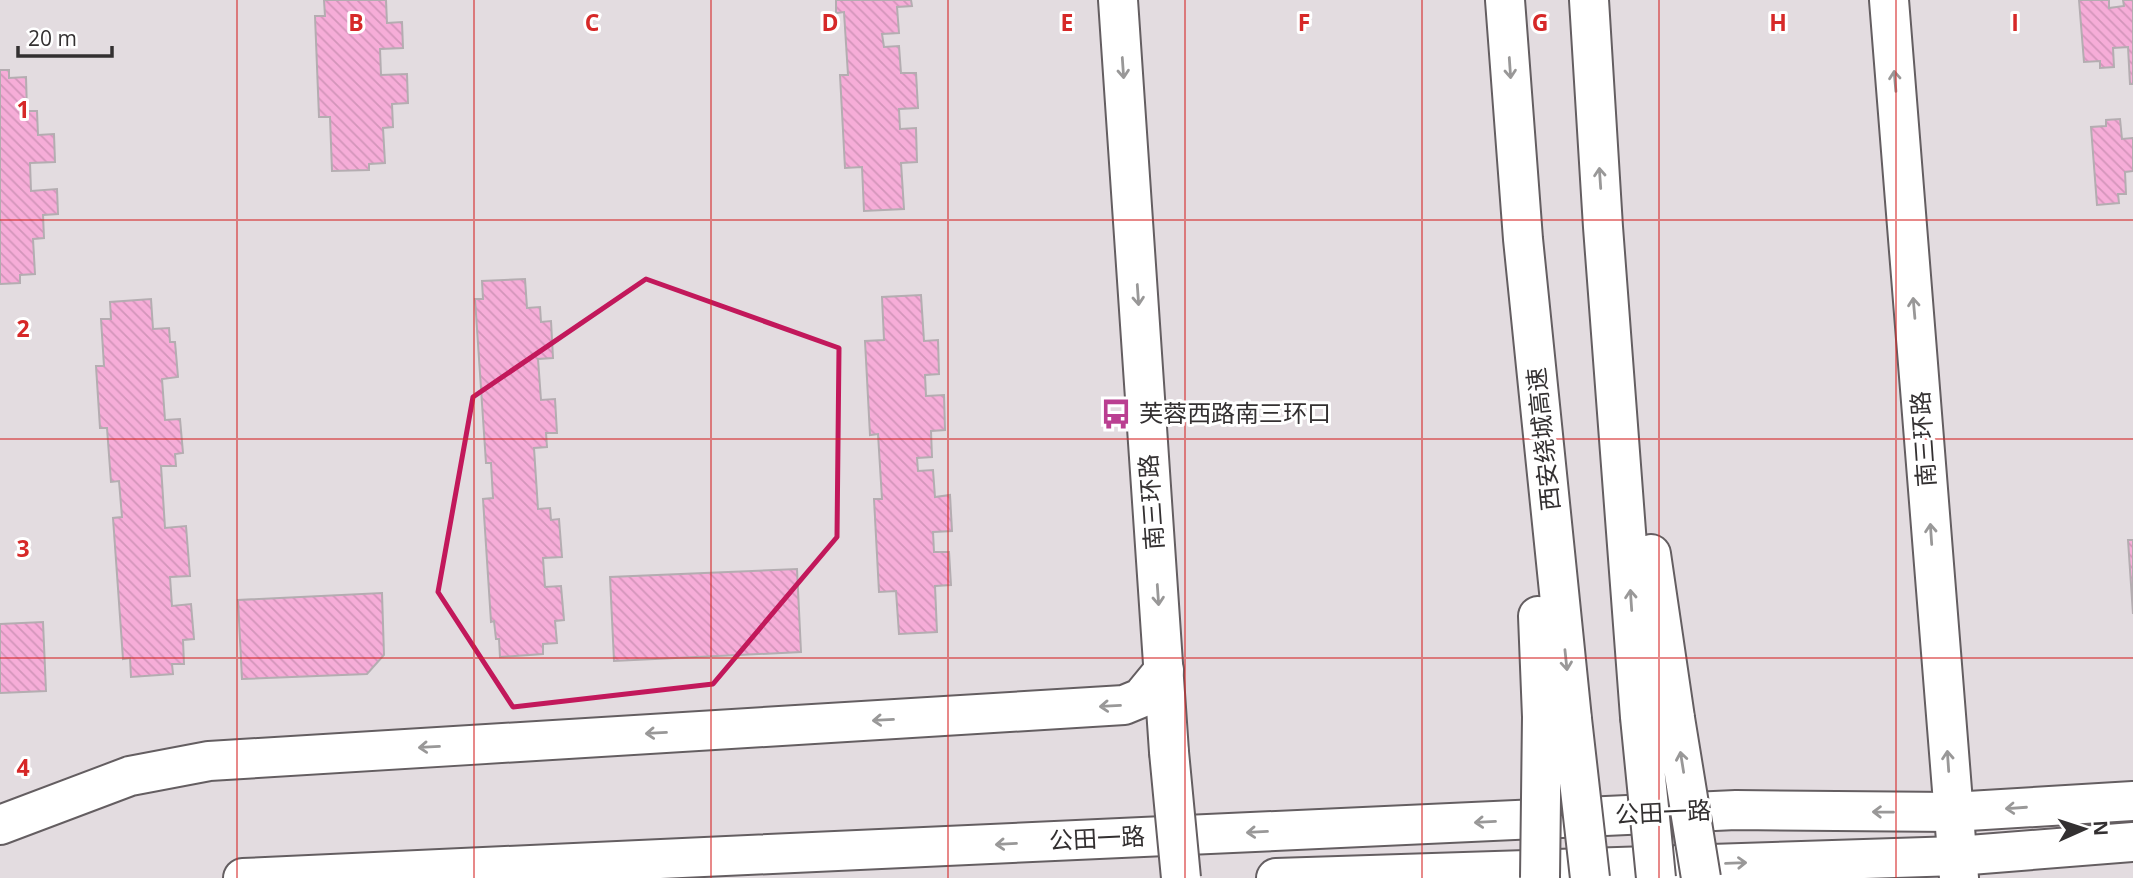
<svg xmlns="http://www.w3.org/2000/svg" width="2133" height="878" font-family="'Open Sans','Noto Sans SC',sans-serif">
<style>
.building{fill:url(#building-back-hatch);stroke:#b4adb1;stroke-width:2}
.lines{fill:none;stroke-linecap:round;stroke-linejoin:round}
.minor-casing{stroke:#645e61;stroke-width:42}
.major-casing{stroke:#645e61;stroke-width:42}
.highway-casing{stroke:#645e61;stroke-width:42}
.minor{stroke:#fff;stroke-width:38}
.major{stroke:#fff;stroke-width:38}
.highway{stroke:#fff;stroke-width:38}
.highway-bridge-casing{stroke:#645e61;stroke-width:42;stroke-linecap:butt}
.highway-bridge{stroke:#fff;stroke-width:38}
.oneway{stroke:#999898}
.marked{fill:none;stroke:#c2185b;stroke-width:5;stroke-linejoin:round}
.grid{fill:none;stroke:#d62828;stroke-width:2;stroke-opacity:0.55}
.labels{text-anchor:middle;stroke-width:6;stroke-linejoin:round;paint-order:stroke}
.poi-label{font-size:24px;fill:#333031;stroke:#fff;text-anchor:start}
.street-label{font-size:24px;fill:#333031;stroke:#fff}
.grid-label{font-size:23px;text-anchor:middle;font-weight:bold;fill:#d62828;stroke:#fff;stroke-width:6;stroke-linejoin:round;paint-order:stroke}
</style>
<defs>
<pattern id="building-back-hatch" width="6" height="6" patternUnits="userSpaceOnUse" patternTransform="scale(1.75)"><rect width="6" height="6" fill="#f6add8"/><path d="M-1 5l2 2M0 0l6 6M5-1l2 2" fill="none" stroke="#d395ba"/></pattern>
</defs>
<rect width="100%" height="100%" fill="#e3dce0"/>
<path class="building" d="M 324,0 L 386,0 L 387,23 L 402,22 L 403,48 L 380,49 L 381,75 L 407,74 L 408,103 L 392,104 L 393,127 L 383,128 L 385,163 L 369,164 L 369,170 L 332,171 L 330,117 L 319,117 L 315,16 L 325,16 Z
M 836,0 L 911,0 L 912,6 L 897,7 L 899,33 L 882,34 L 884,47 L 899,46 L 901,73 L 916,73 L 918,108 L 899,109 L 900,129 L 916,128 L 917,162 L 901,163 L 904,209 L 864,211 L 862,167 L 845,168 L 840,75 L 848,75 L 844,12 L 836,13 Z
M 2079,0 L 2109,0 L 2109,8 L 2124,6 L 2123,0 L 2133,0 L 2133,84 L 2130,84 L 2128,47 L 2113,48 L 2114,67 L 2100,68 L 2100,61 L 2084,62 Z
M 0,70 L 9,70 L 9,78 L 26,77 L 27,111 L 37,111 L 38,135 L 54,134 L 55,162 L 30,163 L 31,191 L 57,189 L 58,214 L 43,215 L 44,238 L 33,239 L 35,274 L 20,275 L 20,283 L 0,284 Z
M 2120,119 L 2122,139 L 2133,138 L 2133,171 L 2125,172 L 2126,194 L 2118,194 L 2119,203 L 2097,205 L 2091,127 L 2106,126 L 2106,120 Z
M 525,279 L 527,308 L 540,307 L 541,322 L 551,321 L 553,358 L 538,359 L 541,400 L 555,399 L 557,433 L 546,433 L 547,447 L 534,448 L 538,509 L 550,508 L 551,520 L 559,519 L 562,557 L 543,558 L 545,587 L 561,586 L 564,620 L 555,621 L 557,643 L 543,644 L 543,654 L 500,657 L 499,639 L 496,639 L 494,621 L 491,622 L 483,499 L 493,498 L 491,463 L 486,463 L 475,299 L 483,299 L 482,281 Z
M 921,295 L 924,341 L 938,340 L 939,374 L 925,375 L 926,396 L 944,395 L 945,430 L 931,431 L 932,457 L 917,458 L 918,471 L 933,470 L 935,497 L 950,495 L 952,531 L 933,532 L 934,552 L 949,552 L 951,585 L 935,586 L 937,632 L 899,634 L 896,591 L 879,592 L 874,499 L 882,499 L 878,434 L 870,435 L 865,341 L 884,340 L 882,297 Z
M 151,299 L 153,329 L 169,328 L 170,342 L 175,342 L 178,377 L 162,379 L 165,420 L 180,419 L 183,453 L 175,454 L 176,466 L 161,466 L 165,528 L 186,526 L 190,576 L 170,577 L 172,606 L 191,604 L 194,639 L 183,640 L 184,664 L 172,664 L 173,674 L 131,677 L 130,658 L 123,659 L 113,518 L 122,517 L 119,481 L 111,482 L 107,428 L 100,428 L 96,366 L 104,366 L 101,319 L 111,319 L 110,302 Z
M 2128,540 L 2133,540 L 2133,614 Z
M 797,569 L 801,652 L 614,661 L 610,577 Z
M 382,593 L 384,655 L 367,674 L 242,679 L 238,600 Z
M 43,622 L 46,691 L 0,693 L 0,624 Z"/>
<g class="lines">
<g class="minor-casing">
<path id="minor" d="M 0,825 L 130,776 L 209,761 L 1124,705 L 1141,698 L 1164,670"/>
</g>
<g class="major-casing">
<path id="major" d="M 243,878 L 1736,810 L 1952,812 L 2133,801
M 1276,878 L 1957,856 L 2133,842"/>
</g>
<g class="highway-casing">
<path id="highway" d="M 1118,0 L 1169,752
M 1505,0 L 1523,239 L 1572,719
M 1589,0 L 1603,227 L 1640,717
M 1889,0 L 1959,878
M 1651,554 L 1675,718
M 1538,616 L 1542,717"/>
</g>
<use href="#minor" class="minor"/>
<use href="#major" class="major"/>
<use href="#highway" class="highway"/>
<g class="highway-bridge-casing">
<path id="highway-bridge" d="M 1640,717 L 1656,878
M 1675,718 L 1701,878
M 1572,719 L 1590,878
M 1169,752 L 1181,878
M 1540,878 L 1542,717"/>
</g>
<use href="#highway-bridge" class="highway-bridge"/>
</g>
<defs><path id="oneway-shaft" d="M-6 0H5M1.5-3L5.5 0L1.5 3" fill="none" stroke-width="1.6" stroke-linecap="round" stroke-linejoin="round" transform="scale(1.75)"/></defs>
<g class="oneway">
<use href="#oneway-shaft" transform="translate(1123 68) rotate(86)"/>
<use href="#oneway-shaft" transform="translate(1510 68) rotate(86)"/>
<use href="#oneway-shaft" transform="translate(1895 81) rotate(-95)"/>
<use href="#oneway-shaft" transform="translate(1600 178) rotate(-94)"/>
<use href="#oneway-shaft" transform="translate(1138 295) rotate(86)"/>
<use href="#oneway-shaft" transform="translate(1914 308) rotate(-95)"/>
<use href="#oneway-shaft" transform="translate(1931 534) rotate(-94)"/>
<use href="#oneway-shaft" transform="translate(1158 595) rotate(86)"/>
<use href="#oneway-shaft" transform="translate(1631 600) rotate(-94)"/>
<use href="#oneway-shaft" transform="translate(1566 660) rotate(84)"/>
<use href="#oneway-shaft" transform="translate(1110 706) rotate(177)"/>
<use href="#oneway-shaft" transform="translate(883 720) rotate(177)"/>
<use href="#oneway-shaft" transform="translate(656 733) rotate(177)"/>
<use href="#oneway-shaft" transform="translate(429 747) rotate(177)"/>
<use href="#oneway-shaft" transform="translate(1948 761) rotate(-94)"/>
<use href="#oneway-shaft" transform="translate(1682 762) rotate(-99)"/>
<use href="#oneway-shaft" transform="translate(2016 808) rotate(176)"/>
<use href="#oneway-shaft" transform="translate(1883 812) rotate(-179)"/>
<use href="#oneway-shaft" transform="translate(1485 822) rotate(177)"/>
<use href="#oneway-shaft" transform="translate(1257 832) rotate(177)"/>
<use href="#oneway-shaft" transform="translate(1006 844) rotate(177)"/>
<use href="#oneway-shaft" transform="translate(1736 863) rotate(-2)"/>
</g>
<path class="marked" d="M 646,279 L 839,348 L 837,537 L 713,684 L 513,707 L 438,592 L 473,397 Z"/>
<path class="grid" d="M 237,0 L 237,878M 474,0 L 474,878M 711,0 L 711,878M 948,0 L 948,878M 1185,0 L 1185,878M 1422,0 L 1422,878M 1659,0 L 1659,878M 1896,0 L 1896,878M 0,220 L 2133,220M 0,439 L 2133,439M 0,658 L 2133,658"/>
<defs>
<g id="bus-bare" transform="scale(2.415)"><path d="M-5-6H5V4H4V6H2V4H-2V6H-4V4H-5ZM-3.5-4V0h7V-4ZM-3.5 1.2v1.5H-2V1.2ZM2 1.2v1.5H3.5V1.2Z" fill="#ba3f91" stroke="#fff" stroke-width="2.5" paint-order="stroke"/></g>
</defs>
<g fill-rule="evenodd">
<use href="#bus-bare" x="1116" y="414"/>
</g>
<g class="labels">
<g class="poi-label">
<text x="1139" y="422">芙蓉西路南三环口</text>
</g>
<g class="street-label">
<text transform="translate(1544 439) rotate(-96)" y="8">西安绕城高速</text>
<text transform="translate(1924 439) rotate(-94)" y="8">南三环路</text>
<text transform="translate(1152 502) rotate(-94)" y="8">南三环路</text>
<text transform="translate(1663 813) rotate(-3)" y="8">公田一路</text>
<text transform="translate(1097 839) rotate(-3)" y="8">公田一路</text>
</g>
</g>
<g class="grid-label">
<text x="356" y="31">B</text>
<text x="592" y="31">C</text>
<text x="830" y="31">D</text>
<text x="1067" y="31">E</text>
<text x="1304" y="31">F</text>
<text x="1540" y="31">G</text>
<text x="1778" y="31">H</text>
<text x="2015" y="31">I</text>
<text x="23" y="118">1</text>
<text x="23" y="337">2</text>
<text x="23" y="557">3</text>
<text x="23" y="776">4</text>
</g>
<g transform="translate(2084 829) rotate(87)" stroke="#ffffff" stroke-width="5" paint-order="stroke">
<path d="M0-5L12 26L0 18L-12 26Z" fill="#333031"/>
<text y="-10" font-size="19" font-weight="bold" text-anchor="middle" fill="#333031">N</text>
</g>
<path d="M18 46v10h94v-10" fill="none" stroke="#333031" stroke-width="3.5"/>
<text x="28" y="46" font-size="21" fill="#333031" stroke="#ffffff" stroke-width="5" paint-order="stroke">20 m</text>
</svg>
